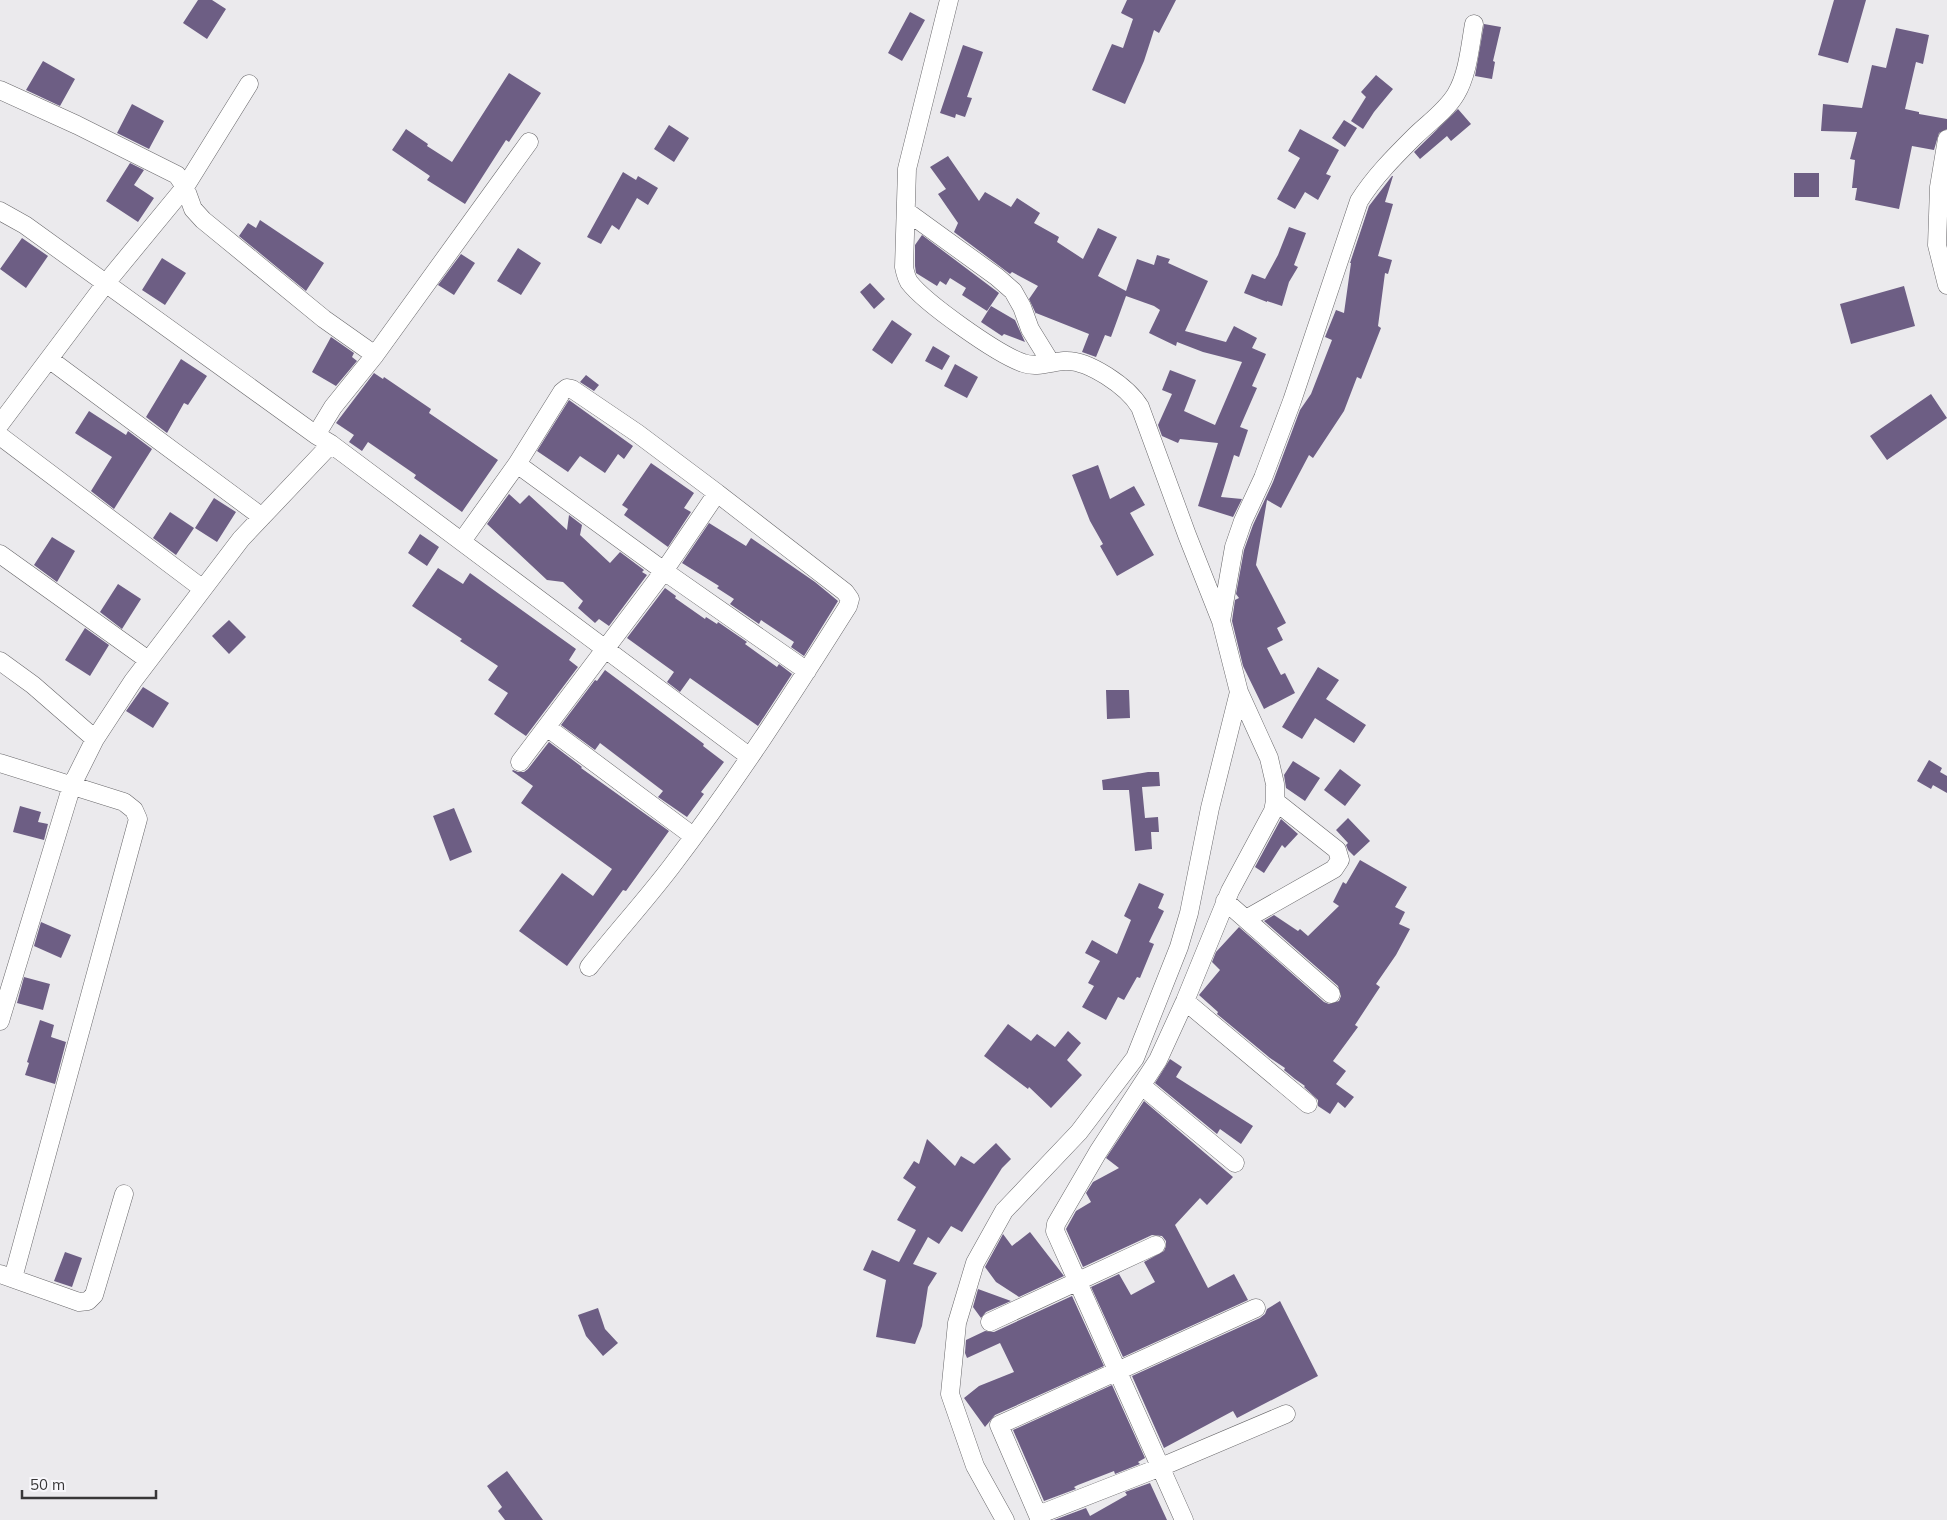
<svg xmlns="http://www.w3.org/2000/svg" width="1947" height="1520" font-family="Mulish,sans-serif">
<style>
.building{fill:#6d5e84}
.lines{fill:none;stroke-linecap:round;stroke-linejoin:round}
.street-casing{stroke:#68676a;stroke-width:19}
.street{stroke:#fff;stroke-width:18}
</style>
<rect width="100%" height="100%" fill="#ebeaed"/>
<path class="building" d="M 198,0 L 212,0 L 226,9 L 207,39 L 183,23 Z
M 1127,0 L 1176,0 L 1159,33 L 1154,30 L 1144,61 L 1125,104 L 1092,90 L 1112,44 L 1123,48 L 1133,19 L 1121,13 Z
M 1834,0 L 1866,0 L 1848,63 L 1818,55 Z
M 910,12 L 925,20 L 902,61 L 888,53 Z
M 1484,24 L 1501,27 L 1493,61 L 1495,62 L 1492,79 L 1475,76 Z
M 1896,28 L 1929,35 L 1923,64 L 1916,62 L 1905,109 L 1919,112 L 1919,114 L 1947,119 L 1947,129 L 1939,133 L 1934,150 L 1912,146 L 1899,209 L 1855,200 L 1857,188 L 1852,188 L 1855,160 L 1850,159 L 1857,132 L 1821,131 L 1823,104 L 1862,108 L 1872,65 L 1886,68 Z
M 963,45 L 983,52 L 967,97 L 972,98 L 965,117 L 956,114 L 955,118 L 940,113 Z
M 43,61 L 75,79 L 60,106 L 26,90 Z
M 509,73 L 541,93 L 509,142 L 506,140 L 465,204 L 427,180 L 430,176 L 392,150 L 406,129 L 428,144 L 427,146 L 452,162 Z
M 1376,75 L 1393,89 L 1374,112 L 1363,129 L 1351,121 L 1366,97 L 1361,92 Z
M 132,104 L 164,121 L 149,149 L 117,133 Z
M 1458,109 L 1471,124 L 1451,141 L 1447,136 L 1420,159 L 1414,152 Z
M 1344,120 L 1357,128 L 1345,147 L 1332,138 Z
M 669,125 L 689,138 L 674,162 L 654,149 Z
M 1300,129 L 1339,150 L 1326,174 L 1331,176 L 1318,200 L 1305,192 L 1295,209 L 1277,199 L 1300,158 L 1288,151 Z
M 948,156 L 979,201 L 985,192 L 1011,207 L 1017,198 L 1040,213 L 1034,223 L 1059,237 L 1057,242 L 1083,259 L 1098,228 L 1117,237 L 1098,276 L 1126,291 L 1137,259 L 1154,265 L 1157,255 L 1170,259 L 1168,263 L 1208,281 L 1185,331 L 1226,342 L 1234,326 L 1257,338 L 1252,348 L 1266,354 L 1252,386 L 1257,388 L 1240,427 L 1248,430 L 1239,457 L 1234,455 L 1221,497 L 1242,499 L 1233,517 L 1198,506 L 1218,443 L 1180,439 L 1178,443 L 1162,436 L 1158,425 L 1172,394 L 1162,390 L 1170,370 L 1196,380 L 1184,411 L 1215,425 L 1242,362 L 1203,352 L 1177,342 L 1176,346 L 1149,333 L 1160,310 L 1154,306 L 1126,296 L 1111,337 L 1105,335 L 1096,357 L 1082,352 L 1089,334 L 1036,313 L 1036,314 L 1029,299 L 1038,286 L 1012,272 L 1010,274 L 954,232 L 958,223 L 938,194 L 946,189 L 930,167 Z
M 130,163 L 144,170 L 134,185 L 154,198 L 138,222 L 106,201 Z
M 623,172 L 636,180 L 638,176 L 658,188 L 648,205 L 637,198 L 619,230 L 612,225 L 601,244 L 587,237 Z
M 1794,173 L 1819,173 L 1819,197 L 1794,197 Z
M 1392,176 L 1393,176 L 1385,202 L 1393,204 L 1378,256 L 1392,260 L 1388,274 L 1385,273 L 1378,326 L 1381,328 L 1361,379 L 1357,377 L 1344,411 L 1313,458 L 1309,455 L 1281,508 L 1267,500 L 1256,565 L 1286,623 L 1277,628 L 1283,640 L 1267,648 L 1281,675 L 1285,673 L 1295,693 L 1264,709 L 1243,666 L 1232,621 L 1235,600 L 1239,598 L 1236,594 L 1244,550 L 1253,525 L 1273,482 L 1300,410 L 1311,394 L 1332,340 L 1325,337 L 1336,310 L 1344,313 L 1351,263 L 1350,263 L 1369,206 Z
M 260,220 L 324,263 L 306,291 L 239,236 L 248,223 L 256,228 Z
M 1289,227 L 1306,233 L 1294,265 L 1298,267 L 1289,282 L 1282,306 L 1267,301 L 1267,302 L 1244,293 L 1252,274 L 1265,279 L 1278,255 Z
M 922,235 L 999,293 L 987,311 L 962,295 L 966,288 L 950,278 L 946,285 L 940,281 L 937,286 L 916,273 L 915,266 L 915,245 Z
M 22,238 L 48,256 L 26,288 L 0,269 Z
M 518,248 L 541,263 L 521,295 L 497,281 Z
M 461,254 L 475,263 L 454,295 L 438,285 Z
M 162,258 L 186,273 L 165,305 L 142,290 Z
M 870,283 L 885,299 L 874,309 L 860,292 Z
M 1904,286 L 1915,326 L 1851,344 L 1840,304 Z
M 991,306 L 1015,320 L 1025,342 L 1004,334 L 1002,336 L 981,322 Z
M 892,320 L 912,334 L 892,364 L 872,350 Z
M 331,337 L 354,353 L 352,357 L 357,361 L 336,386 L 312,372 Z
M 933,346 L 950,356 L 942,370 L 925,361 Z
M 181,359 L 207,376 L 188,405 L 184,403 L 167,433 L 146,417 Z
M 955,364 L 978,377 L 967,398 L 944,386 Z
M 374,373 L 383,379 L 384,377 L 431,409 L 429,413 L 498,460 L 462,512 L 414,478 L 416,475 L 368,442 L 362,451 L 349,442 L 354,435 L 336,423 Z
M 586,375 L 599,385 L 594,391 L 580,382 Z
M 1931,394 L 1947,418 L 1887,460 L 1870,436 Z
M 569,400 L 633,446 L 624,459 L 618,454 L 605,473 L 580,456 L 568,472 L 537,451 Z
M 89,411 L 126,435 L 128,431 L 152,449 L 114,509 L 91,491 L 112,457 L 75,433 Z
M 651,463 L 694,493 L 684,508 L 691,512 L 668,547 L 624,515 L 628,509 L 622,505 Z
M 1098,465 L 1110,499 L 1134,486 L 1145,505 L 1130,513 L 1154,555 L 1117,576 L 1100,546 L 1103,544 L 1090,521 L 1072,475 Z
M 509,494 L 520,504 L 529,495 L 567,530 L 569,515 L 582,525 L 580,535 L 610,563 L 620,552 L 644,570 L 642,572 L 647,575 L 609,626 L 599,619 L 595,623 L 578,608 L 583,601 L 563,582 L 547,580 L 487,524 Z
M 214,498 L 236,512 L 217,542 L 195,528 Z
M 170,512 L 194,528 L 176,555 L 153,538 Z
M 709,523 L 746,546 L 751,538 L 815,582 L 838,601 L 804,656 L 791,647 L 794,642 L 761,620 L 759,624 L 730,604 L 734,599 L 717,588 L 719,586 L 682,563 Z
M 420,534 L 439,547 L 427,566 L 408,553 Z
M 52,537 L 75,551 L 57,582 L 34,565 Z
M 438,568 L 463,584 L 470,573 L 576,649 L 569,660 L 578,667 L 526,736 L 494,714 L 508,693 L 488,680 L 498,666 L 460,641 L 462,639 L 412,606 Z
M 118,584 L 141,599 L 122,629 L 100,612 Z
M 665,588 L 676,596 L 675,598 L 705,619 L 706,617 L 717,624 L 718,622 L 747,642 L 745,644 L 777,667 L 779,664 L 792,674 L 758,726 L 690,678 L 680,692 L 667,682 L 674,672 L 627,638 Z
M 229,620 L 246,637 L 229,654 L 212,636 Z
M 85,628 L 109,645 L 90,676 L 65,660 Z
M 1318,667 L 1339,680 L 1326,699 L 1366,725 L 1354,743 L 1315,718 L 1302,739 L 1282,727 Z
M 605,670 L 704,744 L 703,746 L 724,762 L 701,792 L 704,794 L 687,817 L 658,797 L 663,791 L 600,743 L 595,750 L 561,725 L 595,680 L 597,681 Z
M 143,687 L 169,703 L 153,728 L 126,711 Z
M 1106,690 L 1129,690 L 1130,718 L 1107,719 Z
M 549,742 L 582,767 L 581,768 L 669,831 L 626,891 L 623,890 L 567,966 L 519,931 L 562,873 L 593,896 L 612,869 L 521,803 L 533,786 L 512,771 L 513,770 L 518,772 L 524,772 L 528,769 Z
M 1929,760 L 1942,768 L 1940,772 L 1947,776 L 1947,793 L 1933,785 L 1931,789 L 1917,781 Z
M 1293,761 L 1320,778 L 1305,801 L 1286,788 L 1284,775 Z
M 1340,769 L 1361,785 L 1345,806 L 1324,790 Z
M 1148,772 L 1159,772 L 1160,786 L 1142,787 L 1145,818 L 1158,817 L 1159,832 L 1151,832 L 1152,849 L 1135,851 L 1129,790 L 1103,790 L 1102,780 Z
M 20,806 L 41,812 L 38,822 L 48,824 L 44,840 L 13,832 Z
M 454,808 L 472,852 L 450,861 L 433,816 Z
M 1348,818 L 1370,841 L 1354,856 L 1348,850 L 1346,845 L 1348,843 L 1336,830 Z
M 1281,819 L 1298,834 L 1285,848 L 1282,845 L 1264,873 L 1255,867 Z
M 1360,860 L 1407,887 L 1395,907 L 1405,912 L 1399,924 L 1410,929 L 1396,955 L 1376,984 L 1380,987 L 1355,1025 L 1358,1027 L 1333,1061 L 1346,1071 L 1336,1084 L 1354,1097 L 1345,1108 L 1338,1102 L 1330,1114 L 1318,1106 L 1318,1100 L 1304,1087 L 1305,1086 L 1295,1079 L 1284,1070 L 1285,1068 L 1270,1058 L 1217,1014 L 1218,1012 L 1199,995 L 1220,970 L 1212,962 L 1216,952 L 1239,927 L 1324,1002 L 1329,1004 L 1339,1001 L 1341,996 L 1338,986 L 1264,921 L 1274,915 L 1298,931 L 1300,929 L 1308,936 L 1339,906 L 1333,902 L 1343,882 L 1346,884 Z
M 1139,883 L 1164,894 L 1158,908 L 1164,911 L 1149,942 L 1154,944 L 1140,978 L 1137,977 L 1124,1000 L 1118,997 L 1106,1020 L 1082,1007 L 1094,986 L 1088,983 L 1100,961 L 1085,953 L 1092,940 L 1117,954 L 1131,920 L 1124,916 Z
M 41,922 L 71,935 L 61,958 L 34,946 Z
M 24,977 L 50,984 L 43,1010 L 17,1003 Z
M 40,1020 L 54,1025 L 51,1037 L 66,1042 L 55,1084 L 25,1075 L 29,1063 L 27,1062 Z
M 1008,1024 L 1031,1041 L 1037,1034 L 1055,1047 L 1068,1031 L 1081,1043 L 1067,1060 L 1082,1075 L 1051,1108 L 1029,1087 L 1028,1089 L 984,1056 Z
M 1170,1059 L 1182,1067 L 1176,1077 L 1253,1126 L 1241,1144 L 1220,1129 L 1217,1134 L 1155,1083 Z
M 1144,1101 L 1233,1177 L 1207,1205 L 1200,1198 L 1175,1225 L 1208,1288 L 1234,1274 L 1248,1300 L 1123,1357 L 1091,1287 L 1119,1274 L 1131,1295 L 1155,1282 L 1144,1262 L 1164,1251 L 1166,1246 L 1166,1241 L 1162,1236 L 1152,1235 L 1083,1267 L 1066,1229 L 1076,1211 L 1091,1202 L 1086,1193 L 1093,1182 L 1119,1168 L 1106,1158 Z
M 927,1139 L 955,1166 L 961,1156 L 974,1164 L 996,1143 L 1011,1159 L 1002,1168 L 962,1232 L 951,1226 L 939,1244 L 928,1237 L 913,1264 L 937,1273 L 928,1287 L 922,1326 L 915,1344 L 876,1337 L 886,1280 L 863,1270 L 872,1250 L 899,1262 L 916,1230 L 897,1220 L 916,1187 L 903,1178 L 914,1161 L 919,1164 Z
M 1030,1232 L 1064,1276 L 1019,1297 L 996,1282 L 985,1267 L 1003,1234 L 1012,1246 Z
M 65,1252 L 82,1258 L 72,1287 L 54,1281 Z
M 978,1289 L 1011,1301 L 986,1312 L 981,1318 L 973,1307 Z
M 1072,1296 L 1104,1366 L 995,1415 L 985,1427 L 964,1398 L 979,1386 L 1014,1372 L 1000,1343 L 967,1358 L 965,1353 L 966,1340 L 985,1331 L 994,1332 Z
M 1280,1301 L 1318,1376 L 1237,1418 L 1233,1411 L 1164,1448 L 1132,1376 L 1260,1318 L 1265,1314 L 1267,1309 Z
M 598,1308 L 605,1329 L 618,1343 L 603,1356 L 586,1336 L 578,1315 Z
M 1112,1385 L 1145,1458 L 1138,1462 L 1140,1464 L 1115,1474 L 1114,1471 L 1078,1485 L 1074,1487 L 1076,1489 L 1044,1501 L 1013,1430 Z
M 507,1471 L 543,1520 L 505,1520 L 498,1511 L 502,1507 L 487,1486 Z
M 1150,1483 L 1167,1520 L 1054,1520 L 1086,1508 L 1090,1516 L 1127,1495 L 1125,1492 Z"/>
<g class="lines">
<g class="street-casing">
<path id="street" d="M 949,0 L 907,169 L 904,267 C 905,272 906,277 909,282 C 925,303 997,354 1023,363 C 1036,368 1051,362 1064,361 C 1088,359 1128,387 1140,407 L 1187,535 L 1221,621
M 0,90 L 77,125 L 177,175 L 185,187 L 193,209 L 203,220 L 324,319 L 375,355
M 1947,139 L 1939,187 L 1937,245 L 1947,285
M 0,211 L 25,225 L 316,435 L 331,444 L 750,757
M 906,211 L 997,277 L 1013,291 L 1022,307 L 1030,329 L 1051,363
M 49,359 L 262,517
M 0,424 L 106,283 L 185,187 L 249,84
M 316,435 L 333,407 L 375,355 L 529,142
M 0,436 L 203,589
M 517,464 L 562,392 L 567,388 L 572,389 L 637,433 L 717,493 L 664,571 L 807,671
M 462,541 L 517,464 L 664,571 L 520,762
M 0,554 L 148,660
M 0,661 L 33,685 L 95,739
M 548,728 L 693,836
M 0,763 L 124,802 L 134,810 L 138,819 L 13,1278
M 1225,901 L 1331,994
M 1246,919 L 1334,869 L 1340,860 L 1337,850 L 1275,801
M 589,967 C 616,933 645,901 671,867 C 735,783 792,695 848,606 L 850,599 L 845,592 L 717,493
M 1185,1001 L 1308,1104
M 0,1021 L 72,785 L 95,739 L 133,681 L 241,539 L 331,444
M 1142,1086 L 1235,1163
M 0,1274 L 79,1302 L 88,1301 L 94,1295 L 124,1194
M 990,1322 L 1156,1245
M 1038,1515 L 1161,1467 L 1286,1414
M 1005,1520 L 975,1466 L 950,1394 L 957,1323 L 975,1263 L 1004,1211 L 1079,1132 L 1135,1058 L 1179,947 L 1189,913 L 1210,808 L 1239,692
M 1040,1520 L 999,1425 L 1256,1308
M 1184,1520 L 1055,1231 L 1056,1224 L 1098,1152 L 1158,1060 L 1185,1001 L 1230,891 L 1273,811 L 1275,801 L 1275,784 L 1269,758 L 1239,692 L 1221,621 L 1234,547 L 1243,521 L 1263,478 L 1292,401 L 1359,201 C 1374,177 1394,157 1414,137 C 1428,123 1446,111 1456,94 C 1468,74 1470,46 1474,24"/>
</g>
<use href="#street" class="street"/>
</g>
<path d="M22 1490v8h134v-8" fill="none" stroke="#383738" stroke-width="2.5"/>
<text x="30" y="1490" font-size="15" fill="#383738" stroke="#f8f7fb" stroke-width="4" paint-order="stroke">50 m</text>
</svg>
